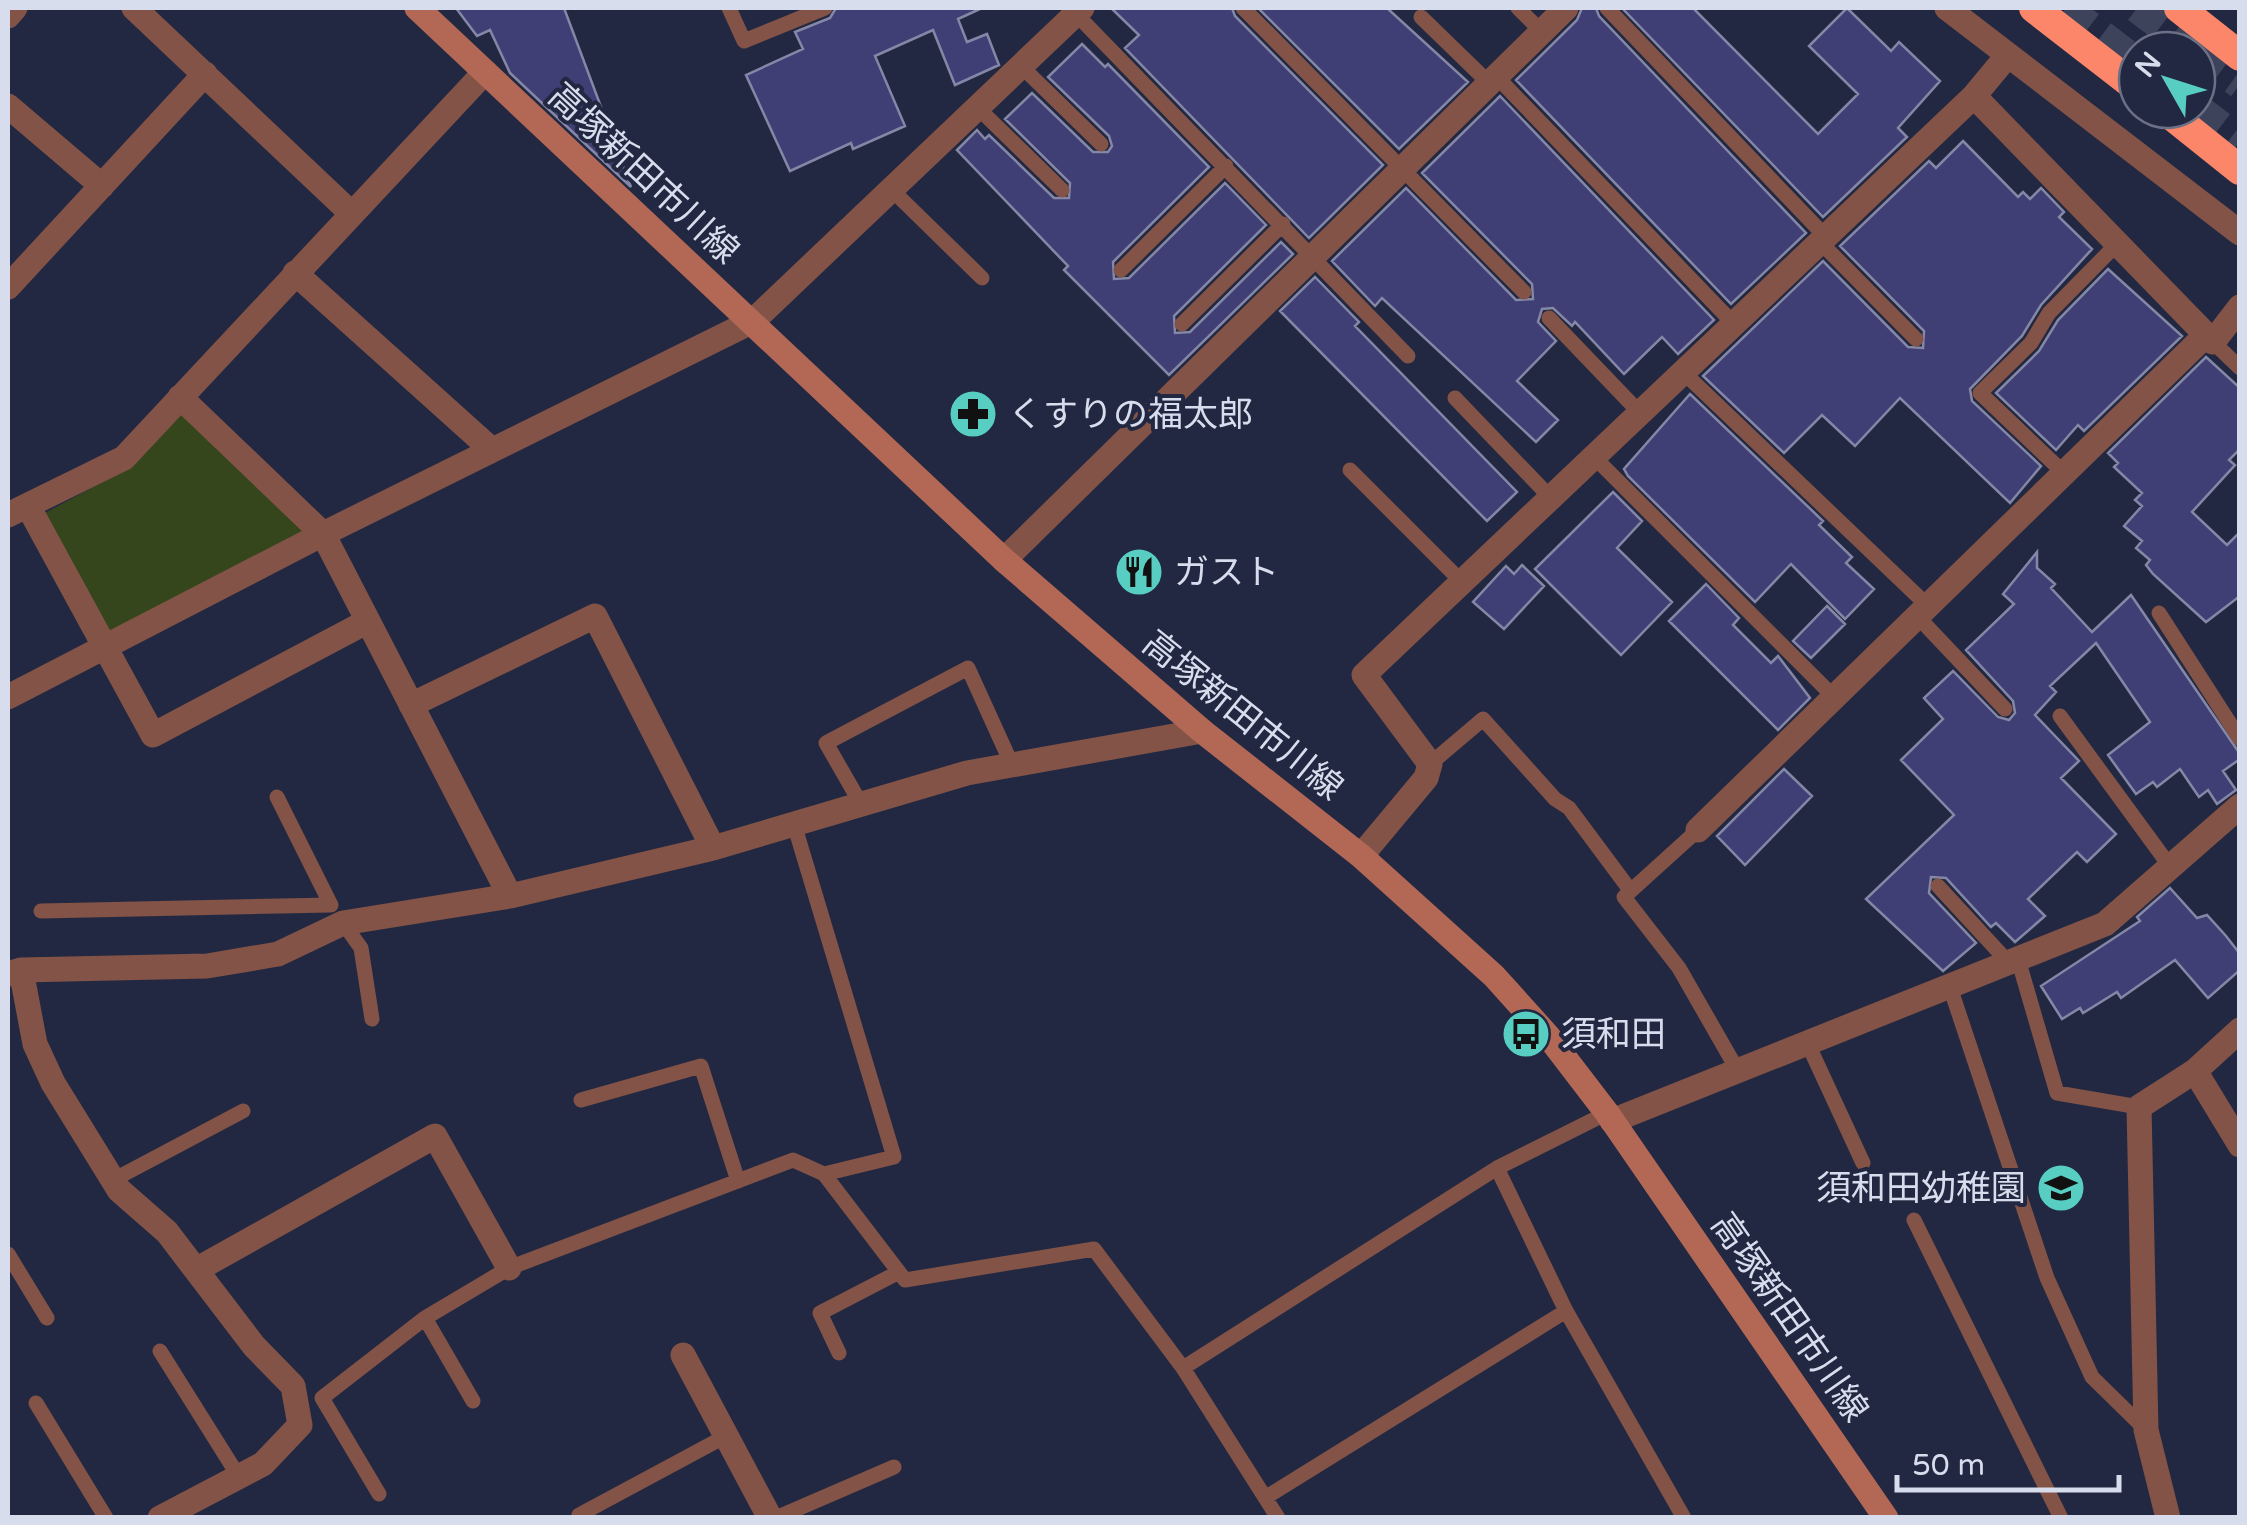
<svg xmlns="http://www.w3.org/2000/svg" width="2247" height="1525" font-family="'Varela Round','Noto Sans JP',sans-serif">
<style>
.green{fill:#35461d}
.building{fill:#3f3f75;stroke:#8487a6;stroke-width:2.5}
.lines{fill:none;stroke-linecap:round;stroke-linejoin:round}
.highway-tunnel{stroke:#3d435b;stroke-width:30;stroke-dasharray:30 15;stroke-linecap:butt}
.lane{stroke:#825346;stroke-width:15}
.street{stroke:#825346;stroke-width:25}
.secondary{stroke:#b36855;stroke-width:25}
.highway{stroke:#fb8669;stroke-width:30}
.labels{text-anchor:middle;stroke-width:8;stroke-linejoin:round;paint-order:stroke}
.street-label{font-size:35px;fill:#d8ddee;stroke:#222841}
.poi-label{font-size:35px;fill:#d8ddee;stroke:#222841;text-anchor:start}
</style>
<rect width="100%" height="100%" fill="#222841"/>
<path class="green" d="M 181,411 L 304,531 L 109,633 L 45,513 L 132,466 Z"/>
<path class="building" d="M 456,8 L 564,8 L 631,187 L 510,73 L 490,30 L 477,36 Z
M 836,8 L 982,8 L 958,19 L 967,42 L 987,34 L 999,65 L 955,85 L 933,30 L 875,56 L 905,126 L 853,149 L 851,143 L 790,171 L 746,75 L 803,49 L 795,32 L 830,18 Z
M 1111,8 L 1232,8 L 1235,16 L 1383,165 L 1309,238 L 1125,48 L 1139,35 Z
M 1258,8 L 1387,8 L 1468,82 L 1399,149 Z
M 1582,8 L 1596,8 L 1599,16 L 1806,233 L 1731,304 L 1516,80 L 1577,20 Z
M 1622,8 L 1693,8 L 1818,134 L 1858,94 L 1809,46 L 1847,8 L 1891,51 L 1899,42 L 1940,81 L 1898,128 L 1907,137 L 1823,217 Z
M 1082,44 L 1105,67 L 1108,64 L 1209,167 L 1113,262 L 1114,279 L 1129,278 L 1225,183 L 1266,225 L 1174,316 L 1175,333 L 1190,332 L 1281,242 L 1293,254 L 1169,375 L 1064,270 L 1068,266 L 957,150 L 977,130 L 985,139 L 989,135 L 1054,198 L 1069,198 L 1070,183 L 1005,119 L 1032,93 L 1093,152 L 1108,152 L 1112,146 L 1109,136 L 1048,77 Z
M 1500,96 L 1714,320 L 1678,354 L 1662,337 L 1624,374 L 1575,322 L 1572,326 L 1553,308 L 1542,309 L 1538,322 L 1556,341 L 1517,381 L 1558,420 L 1536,442 L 1382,298 L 1375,306 L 1332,261 L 1406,188 L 1516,300 L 1533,299 L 1532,284 L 1422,173 Z
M 1963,141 L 2018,197 L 2023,192 L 2030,199 L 2041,188 L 2064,212 L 2059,217 L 2092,249 L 2041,305 L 2022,336 L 1970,389 L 1972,401 L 2041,466 L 2010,503 L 1900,398 L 1855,446 L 1822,415 L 1784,453 L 1703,376 L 1823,261 L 1908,347 L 1923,348 L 1924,331 L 1840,246 L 1929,161 L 1936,168 Z
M 2108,269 L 2182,336 L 2084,431 L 2078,425 L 2056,450 L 1996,393 L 2039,351 L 2058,320 Z
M 1315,277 L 1359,322 L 1355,326 L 1517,492 L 1487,521 L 1280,311 Z
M 2206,357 L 2240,388 L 2240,449 L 2229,460 L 2235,465 L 2192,512 L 2227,545 L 2240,532 L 2240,596 L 2206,622 L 2153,574 L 2146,565 L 2150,560 L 2136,548 L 2142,541 L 2124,526 L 2142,506 L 2135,500 L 2142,493 L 2114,467 L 2118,463 L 2108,453 Z
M 1690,394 L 1823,521 L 1819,525 L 1852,557 L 1846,563 L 1874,589 L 1845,619 L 1791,564 L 1755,602 L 1628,476 L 1624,469 Z
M 1613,492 L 1642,521 L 1617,548 L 1672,602 L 1621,655 L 1535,569 Z
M 2037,552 L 2037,568 L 2055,584 L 2051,588 L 2092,632 L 2131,595 L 2240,754 L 2240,759 L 2223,771 L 2236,790 L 2217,804 L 2208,790 L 2199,797 L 2180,769 L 2157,787 L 2153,782 L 2136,794 L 2108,755 L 2150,722 L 2096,643 L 2050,686 L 2056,692 L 2035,715 L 2079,761 L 2061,778 L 2116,834 L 2087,862 L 2077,852 L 2028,899 L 2045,916 L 2015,942 L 1996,923 L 1991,927 L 1946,878 L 1931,877 L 1929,893 L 1976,943 L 1943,971 L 1866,899 L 1954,815 L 1901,760 L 1943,719 L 1924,698 L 1953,671 L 1998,717 L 2009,720 L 2015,713 L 2013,701 L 1966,650 L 2014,604 L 2003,594 Z
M 1522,565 L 1544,586 L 1504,629 L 1473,602 L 1506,566 L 1514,574 Z
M 1706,584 L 1739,618 L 1733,625 L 1771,663 L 1778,656 L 1810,698 L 1778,730 L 1669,621 Z
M 1827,606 L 1845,624 L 1811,658 L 1793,641 Z
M 1784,769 L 1812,796 L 1745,865 L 1717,836 Z
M 2170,888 L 2197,918 L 2207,915 L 2226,936 L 2240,954 L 2240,970 L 2208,998 L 2175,960 L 2121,998 L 2117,992 L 2083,1013 L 2080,1008 L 2062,1019 L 2041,986 L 2140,921 L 2137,917 Z"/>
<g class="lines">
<path class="highway-tunnel" d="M 2066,8 L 2137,62
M 2137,8 L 2193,50
M 2197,53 L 2240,84
M 2197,108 L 2240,141"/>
<path class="lane" d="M 729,8 L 744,41 L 825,8
M 1243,8 L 1524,292
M 1518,8 L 1541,31
M 1607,8 L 1826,237
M 1076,14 L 1408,356
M 1421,17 L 1489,83
M 1021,66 L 1101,144
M 1496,76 L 1734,324
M 978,108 L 1062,190
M 893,191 L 982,278
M 1820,242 L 1916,339
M 1121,270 L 1226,166
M 1549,318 L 1640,413
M 1182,324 L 1283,224
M 2213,342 L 2240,368
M 1683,372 L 1928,606
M 1455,398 L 1551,498
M 1594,457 L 1834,697
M 1350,470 L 1462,582
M 2064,473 L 1980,393 L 2031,343 L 2049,313 L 2117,244
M 2159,613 L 2240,739
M 1917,616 L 2005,709
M 2060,716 L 2169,865
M 1430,764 L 1483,719 L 1555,799 L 1569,808 L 1630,890
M 861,804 L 826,743 L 968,668 L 1012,765
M 794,824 L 894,1157 L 824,1174
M 1698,830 L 1624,897 L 1679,968 L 1738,1071
M 1938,886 L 2009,963
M 41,911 L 331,905 L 277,797
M 341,920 L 361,948 L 372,1019
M 2018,959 L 2057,1093 L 2139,1107
M 1949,984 L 2047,1278 L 2092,1377 L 2146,1430
M 1807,1042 L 1863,1163
M 581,1100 L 701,1066 L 738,1181
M 1497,1168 L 1566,1311 L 1684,1518
M 113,1180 L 243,1111
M 1914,1220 L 2061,1518
M 8,1254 L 47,1318
M 425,1318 L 473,1401
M 160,1351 L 239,1477
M 839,1353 L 820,1313 L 899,1272
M 1183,1368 L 1497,1168 L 1607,1113
M 36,1403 L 106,1518
M 379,1494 L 322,1398 L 425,1318 L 509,1268 L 793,1160 L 824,1174 L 905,1280 L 1094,1249 L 1183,1368 L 1278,1518
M 1268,1496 L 1566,1311
M 579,1515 L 726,1436
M 776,1518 L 894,1467"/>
<path class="street" d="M 134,8 L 351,213
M 1947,8 L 2240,233
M 8,16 L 15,8
M 1974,96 L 2213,342 L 2240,307
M 8,106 L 102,186
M 295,273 L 492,450
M 8,287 L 205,74
M 180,397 L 323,534 L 510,896
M 28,506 L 153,735 L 368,621
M 8,515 L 124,458 L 485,72
M 1004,560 L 1566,8
M 8,697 L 323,534 L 753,321 L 1082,8
M 411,705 L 595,616 L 713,848
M 1698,830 L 2206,335
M 1361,856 L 1426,778 L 1430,764 L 1364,675 L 1974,96 L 2008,55
M 21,970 L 35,1044 L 53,1083 L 119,1190 L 167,1232 L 254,1346 L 293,1386 L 300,1425 L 263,1464 L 160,1518
M 8,974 L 21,970 L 207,966 L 278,954 L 343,923 L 510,896 L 713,848 L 967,773 L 1202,731
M 2195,1071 L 2240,1145
M 1612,1121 L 2105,924 L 2240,806
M 196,1270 L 435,1136 L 509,1268
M 683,1355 L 770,1518
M 2168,1518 L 2146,1430 L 2139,1107 L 2195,1071 L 2240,1030"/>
<path class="secondary" d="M 417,8 L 1004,560 L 1202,731 L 1361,856 L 1494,976 L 1548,1036 L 1607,1113 L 1886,1518"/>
<path class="highway" d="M 2034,8 L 2137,88
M 2179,8 L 2240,56
M 2165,110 L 2240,170"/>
</g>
<defs>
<g id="pharmacy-disc" transform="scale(2.5)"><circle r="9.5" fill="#57cec1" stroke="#222841"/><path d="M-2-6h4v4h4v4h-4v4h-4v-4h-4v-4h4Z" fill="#111"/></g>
<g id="restaurant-disc" transform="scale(2.5)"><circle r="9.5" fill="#57cec1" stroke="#222841"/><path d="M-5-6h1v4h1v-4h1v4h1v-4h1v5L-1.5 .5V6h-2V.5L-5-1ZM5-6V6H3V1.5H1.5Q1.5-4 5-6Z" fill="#111"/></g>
<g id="bus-disc" transform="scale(2.5)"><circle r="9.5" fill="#57cec1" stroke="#222841"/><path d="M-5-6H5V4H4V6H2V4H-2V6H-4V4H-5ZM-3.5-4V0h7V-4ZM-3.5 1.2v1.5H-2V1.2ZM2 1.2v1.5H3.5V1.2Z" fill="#111"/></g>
<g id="school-disc" transform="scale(2.5)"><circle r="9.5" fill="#57cec1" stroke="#222841"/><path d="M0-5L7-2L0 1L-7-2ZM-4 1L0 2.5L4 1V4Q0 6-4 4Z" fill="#111"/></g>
</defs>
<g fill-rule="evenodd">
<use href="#pharmacy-disc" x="973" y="414"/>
<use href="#restaurant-disc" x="1139" y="572"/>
<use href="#bus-disc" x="1526" y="1034"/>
<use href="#school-disc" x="2061" y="1188"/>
</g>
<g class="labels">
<g class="street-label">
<text transform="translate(644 173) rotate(43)" y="12">高塚新田市川線</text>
<text transform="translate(1243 715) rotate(39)" y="12">高塚新田市川線</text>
<text transform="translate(1790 1317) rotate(55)" y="12">高塚新田市川線</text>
</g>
<g class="poi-label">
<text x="1008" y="426">くすりの福太郎</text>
<text x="1174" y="584">ガスト</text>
<text x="1561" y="1046">須和田</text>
<text x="2026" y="1200" text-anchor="end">須和田幼稚園</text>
</g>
</g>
<rect width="2247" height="1525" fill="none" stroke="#d8ddee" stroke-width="20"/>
<g transform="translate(2167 80) rotate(309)"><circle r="48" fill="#222841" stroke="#6b7086" stroke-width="2.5"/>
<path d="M0-8L18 38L0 25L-18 38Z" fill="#57cec1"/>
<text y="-15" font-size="28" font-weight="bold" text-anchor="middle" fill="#d8ddee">N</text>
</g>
<path d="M1897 1475v15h222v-15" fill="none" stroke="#d8ddee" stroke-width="5"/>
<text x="1912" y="1475" font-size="30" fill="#d8ddee" stroke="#222841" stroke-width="8" paint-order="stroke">50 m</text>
</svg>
